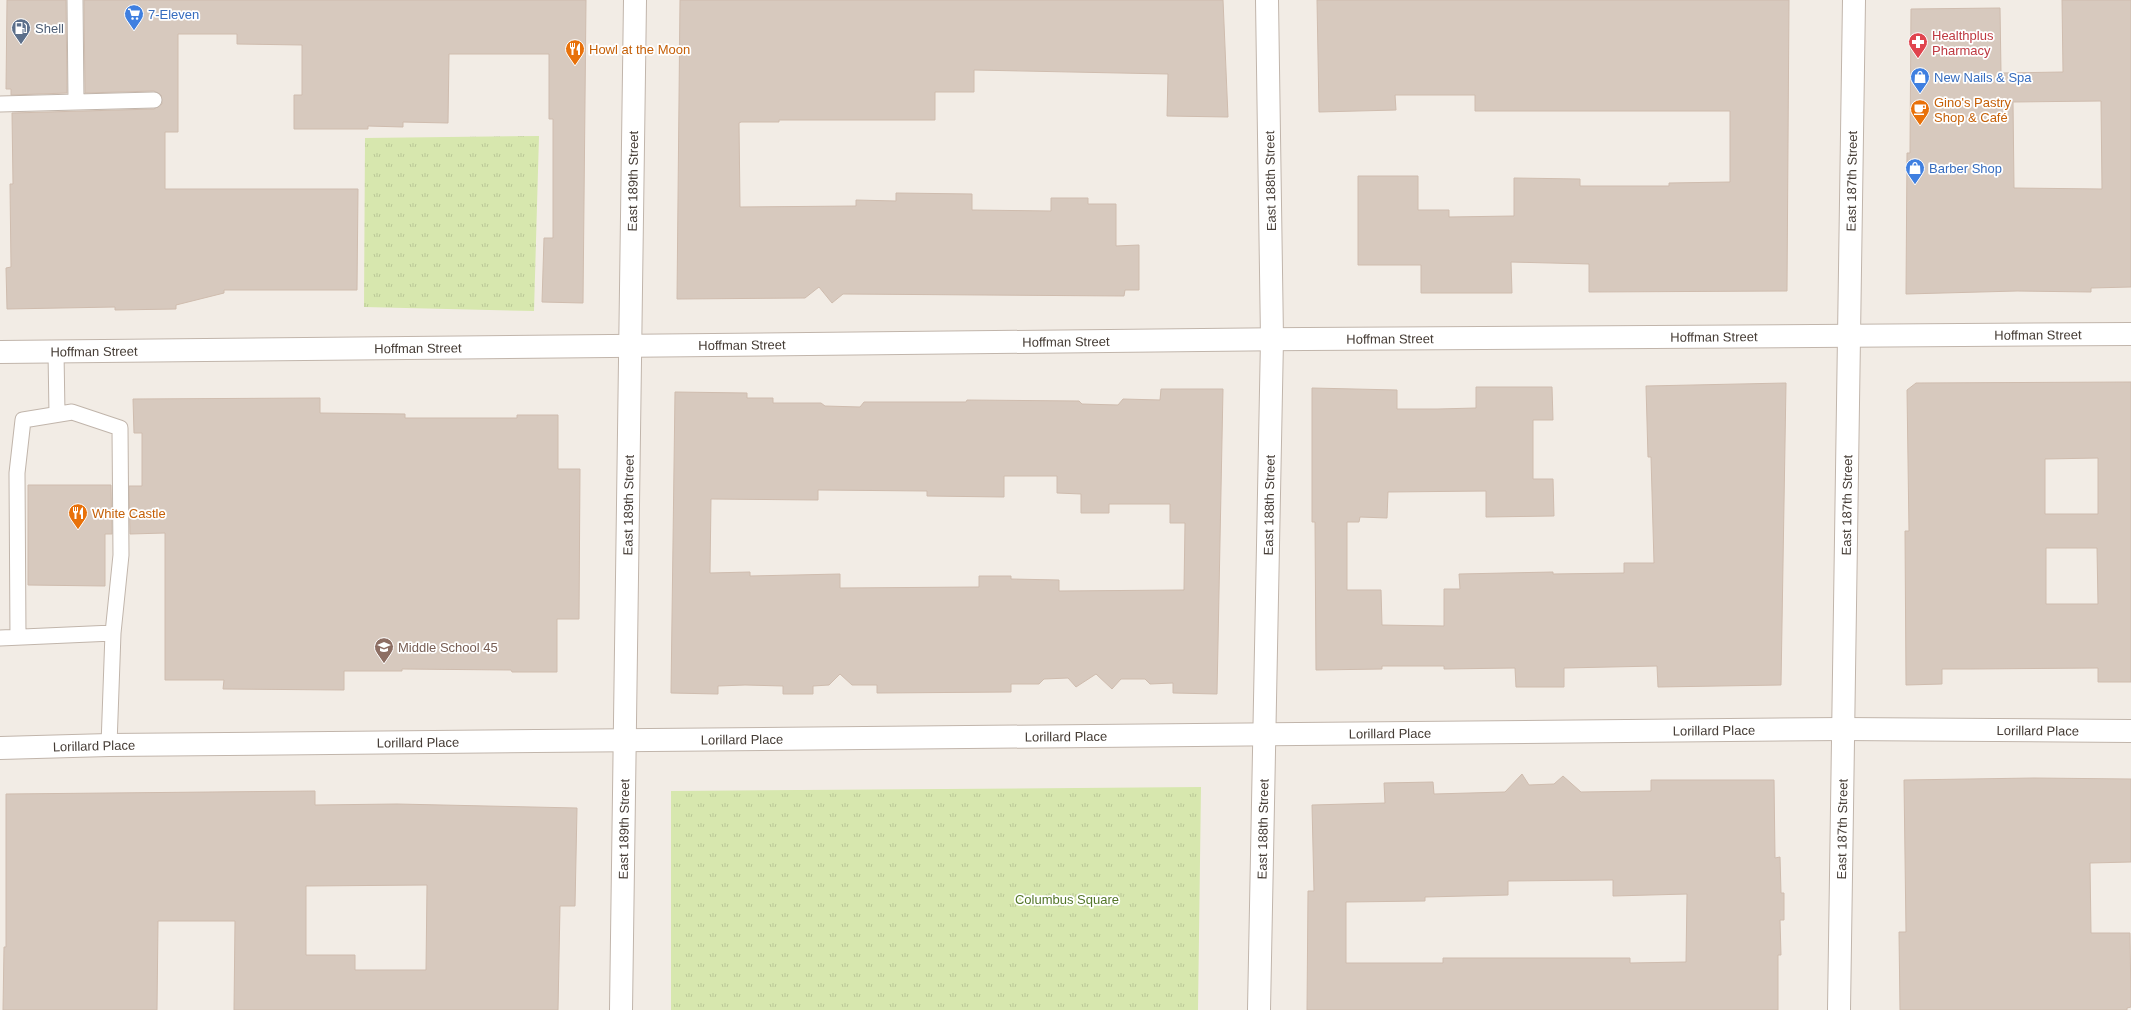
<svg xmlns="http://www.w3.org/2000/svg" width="2131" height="1010" font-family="Arial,sans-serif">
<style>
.grass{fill:url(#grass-tufts)}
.building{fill:#d7c9be;stroke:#cfbcae;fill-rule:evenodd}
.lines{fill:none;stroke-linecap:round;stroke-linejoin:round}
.service-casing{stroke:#c1b5ab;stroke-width:17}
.minor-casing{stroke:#c1b5ab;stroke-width:24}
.tertiary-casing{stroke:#c1b5ab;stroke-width:24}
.service{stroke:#fff;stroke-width:15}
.minor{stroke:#fff;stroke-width:22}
.tertiary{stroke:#fff;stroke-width:22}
.labels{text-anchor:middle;stroke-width:3.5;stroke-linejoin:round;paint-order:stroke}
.shop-label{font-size:13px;fill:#366cbe;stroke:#fff;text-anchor:start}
.service-label{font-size:13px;fill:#4e5e75;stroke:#fff;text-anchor:start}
.health-label{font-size:13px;fill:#be3a42;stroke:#fff;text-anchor:start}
.food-label{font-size:13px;fill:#c56008;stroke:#fff;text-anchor:start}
.street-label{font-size:13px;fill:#453c35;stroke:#fff}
.education-label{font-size:13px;fill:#785e54;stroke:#fff;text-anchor:start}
.park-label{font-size:13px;fill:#537629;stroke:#fff}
</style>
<defs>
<pattern id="grass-tufts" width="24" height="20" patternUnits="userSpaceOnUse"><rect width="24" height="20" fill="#d7e7ae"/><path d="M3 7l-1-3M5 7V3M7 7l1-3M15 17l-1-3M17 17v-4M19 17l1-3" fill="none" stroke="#bac796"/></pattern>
</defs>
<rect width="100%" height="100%" fill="#f2ece5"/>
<path class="grass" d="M 539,136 L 534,311 L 364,307 L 365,138 Z
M 1201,787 L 1198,1010 L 671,1010 L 671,791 Z"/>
<path class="building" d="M 7,0 L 66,0 L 67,93 L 11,95 L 11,89 L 6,89 Z
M 84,0 L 586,0 L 583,303 L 542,302 L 544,238 L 553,238 L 553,119 L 549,119 L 549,54 L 449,54 L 448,123 L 403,122 L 403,127 L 368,126 L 368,129 L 294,129 L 294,95 L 302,95 L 302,45 L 237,44 L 237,34 L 178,34 L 178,132 L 165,132 L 165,189 L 358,189 L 357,290 L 224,290 L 224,293 L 176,305 L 176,309 L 115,310 L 115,307 L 7,309 L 6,268 L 11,267 L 10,184 L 13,184 L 12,113 L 154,109 L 162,104 L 161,95 L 154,91 L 85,93 Z
M 680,0 L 1223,0 L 1228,117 L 1167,116 L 1168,74 L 974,70 L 974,92 L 935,92 L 935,120 L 779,120 L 779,122 L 741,122 L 739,123 L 740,207 L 856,206 L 856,200 L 896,201 L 896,193 L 972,194 L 972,210 L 1051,211 L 1051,198 L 1088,198 L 1088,204 L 1116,204 L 1116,246 L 1139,245 L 1139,290 L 1125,290 L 1124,296 L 843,294 L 832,303 L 819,287 L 805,298 L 677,299 Z
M 1317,0 L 1789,0 L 1787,291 L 1589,292 L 1589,264 L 1511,262 L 1512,293 L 1421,293 L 1421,265 L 1358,265 L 1358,176 L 1418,176 L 1418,210 L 1449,210 L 1449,217 L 1514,216 L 1514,178 L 1580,179 L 1580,186 L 1669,186 L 1669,183 L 1730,182 L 1730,111 L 1475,111 L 1475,95 L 1395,95 L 1396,110 L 1319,112 Z
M 2062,0 L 2131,0 L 2131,287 L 2091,288 L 2091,292 L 2017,291 L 1906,294 L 1907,153 L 1910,153 L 1911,9 L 2000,8 L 2001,73 L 2063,72 ZM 2101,101 L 2102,189 L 2014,188 L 2013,102 Z
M 2131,382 L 2131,682 L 2098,682 L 2098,668 L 1971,669 L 1942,669 L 1942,684 L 1906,685 L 1905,531 L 1909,531 L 1907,390 L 1916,383 ZM 2098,458 L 2098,514 L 2045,514 L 2045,459 ZM 2046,548 L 2097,548 L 2098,604 L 2046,604 Z
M 1786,383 L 1781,685 L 1658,687 L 1657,666 L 1564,668 L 1564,687 L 1516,687 L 1515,668 L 1444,669 L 1444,666 L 1382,666 L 1382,669 L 1316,670 L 1315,522 L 1312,522 L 1312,388 L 1397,390 L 1397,409 L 1438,409 L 1476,408 L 1476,387 L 1552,387 L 1553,420 L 1533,420 L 1533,479 L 1553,479 L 1554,516 L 1486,517 L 1486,491 L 1388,492 L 1387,518 L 1360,517 L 1359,522 L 1347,522 L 1347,590 L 1381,590 L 1382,625 L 1444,626 L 1444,589 L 1460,589 L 1459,574 L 1553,572 L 1553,574 L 1624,573 L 1624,563 L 1654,563 L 1651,457 L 1648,457 L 1646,386 Z
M 1161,389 L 1223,389 L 1217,694 L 1173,693 L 1173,683 L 1150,684 L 1145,679 L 1121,679 L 1112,689 L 1096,674 L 1076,687 L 1068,678 L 1044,679 L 1039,684 L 1011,684 L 1011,692 L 877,693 L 877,685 L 852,685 L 840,674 L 829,685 L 813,686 L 813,694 L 783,694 L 783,686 L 745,685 L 718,686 L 718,694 L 671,693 L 675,392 L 747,393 L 747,398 L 773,398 L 773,403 L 821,403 L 825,406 L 860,407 L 864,402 L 966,402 L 967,400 L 1079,401 L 1082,404 L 1118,405 L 1123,399 L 1160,400 ZM 1004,476 L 1057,476 L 1057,493 L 1081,494 L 1081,513 L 1109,513 L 1109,504 L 1170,504 L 1170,523 L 1185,523 L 1184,590 L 1059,591 L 1059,580 L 1011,579 L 1011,576 L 979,576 L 979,587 L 840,588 L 840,574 L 750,576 L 750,572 L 710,573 L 711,499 L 818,500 L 818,490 L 927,491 L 927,496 L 1004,497 Z
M 320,398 L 320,413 L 405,414 L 405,418 L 517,418 L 517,415 L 558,415 L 558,469 L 580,469 L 579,619 L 557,619 L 557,672 L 512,672 L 511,670 L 402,669 L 402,671 L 344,671 L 344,690 L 223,689 L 224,680 L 165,680 L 165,533 L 130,534 L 129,486 L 142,486 L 142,433 L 134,433 L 133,399 Z
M 28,485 L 111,485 L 112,534 L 105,534 L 105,586 L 28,585 Z
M 1522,774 L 1529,785 L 1554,784 L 1563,776 L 1581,792 L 1651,791 L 1651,780 L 1774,780 L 1775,858 L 1780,857 L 1781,893 L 1784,893 L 1784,920 L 1780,920 L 1781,955 L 1778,955 L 1778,1010 L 1307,1010 L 1308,891 L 1314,891 L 1312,805 L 1385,803 L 1384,783 L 1433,782 L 1434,794 L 1505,792 ZM 1613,880 L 1613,896 L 1687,894 L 1686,962 L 1630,963 L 1630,958 L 1443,958 L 1443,963 L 1346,963 L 1346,902 L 1425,901 L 1425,897 L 1508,895 L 1508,881 Z
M 2034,778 L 2131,779 L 2131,862 L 2090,863 L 2091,933 L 2130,933 L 2131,1007 L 2127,1008 L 2127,1010 L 1900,1010 L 1899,932 L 1906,932 L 1904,780 Z
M 315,791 L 315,805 L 397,804 L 577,808 L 575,906 L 560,906 L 558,1010 L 234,1010 L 235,921 L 158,921 L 157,1010 L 3,1010 L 4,947 L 6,947 L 6,794 ZM 427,885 L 426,970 L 355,970 L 355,955 L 306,955 L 306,886 Z"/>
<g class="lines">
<g class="service-casing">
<path id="service" d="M 75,0 L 76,101
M 0,104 L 154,100
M 56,352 L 57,414
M 18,637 L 17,473 L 23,420 L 72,412 L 120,428 L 121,555 L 113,633
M 0,638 L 113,633 L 109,745"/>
</g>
<g class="minor-casing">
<g id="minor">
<path id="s1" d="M 0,352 L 1306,339 L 2131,334"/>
<path id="s2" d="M 0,748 L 109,745 L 1842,729 L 2131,731"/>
<path id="s3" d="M 621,1010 L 635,0"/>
<path id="s4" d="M 1259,1010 L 1272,339 L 1267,0"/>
</g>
</g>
<g class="tertiary-casing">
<g id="tertiary">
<path id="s5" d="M 1839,1010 L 1854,0"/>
</g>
</g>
<use href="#service" class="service"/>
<use href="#minor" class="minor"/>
<use href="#tertiary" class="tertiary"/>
</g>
<defs>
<g id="supermarket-pin" transform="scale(1)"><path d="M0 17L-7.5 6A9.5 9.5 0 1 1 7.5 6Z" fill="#3f7fe0" stroke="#fff"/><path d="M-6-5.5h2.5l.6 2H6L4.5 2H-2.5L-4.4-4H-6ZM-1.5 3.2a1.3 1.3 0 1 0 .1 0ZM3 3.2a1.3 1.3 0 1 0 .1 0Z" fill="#fff"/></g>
<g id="fuel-pin" transform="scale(1)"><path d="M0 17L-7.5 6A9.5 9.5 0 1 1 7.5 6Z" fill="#5c6f8a" stroke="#fff"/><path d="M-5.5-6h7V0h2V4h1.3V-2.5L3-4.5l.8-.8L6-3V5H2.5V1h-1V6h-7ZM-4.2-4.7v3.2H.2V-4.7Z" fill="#fff"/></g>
<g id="pharmacy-pin" transform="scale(1)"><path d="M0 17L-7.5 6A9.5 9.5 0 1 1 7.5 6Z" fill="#e0444e" stroke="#fff"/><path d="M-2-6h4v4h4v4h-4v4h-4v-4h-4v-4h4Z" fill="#fff"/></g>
<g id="restaurant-pin" transform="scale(1)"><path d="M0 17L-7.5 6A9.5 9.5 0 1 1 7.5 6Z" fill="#e8710a" stroke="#fff"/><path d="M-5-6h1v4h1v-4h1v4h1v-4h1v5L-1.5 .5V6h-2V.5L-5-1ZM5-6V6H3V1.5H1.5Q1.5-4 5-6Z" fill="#fff"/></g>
<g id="shop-pin" transform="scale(1)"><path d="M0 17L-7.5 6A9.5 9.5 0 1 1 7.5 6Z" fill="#3f7fe0" stroke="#fff"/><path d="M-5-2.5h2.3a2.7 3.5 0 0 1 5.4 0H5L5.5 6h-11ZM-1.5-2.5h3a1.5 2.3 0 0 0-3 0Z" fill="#fff"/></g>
<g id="cafe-pin" transform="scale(1)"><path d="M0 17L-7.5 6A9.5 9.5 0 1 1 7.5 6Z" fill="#e8710a" stroke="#fff"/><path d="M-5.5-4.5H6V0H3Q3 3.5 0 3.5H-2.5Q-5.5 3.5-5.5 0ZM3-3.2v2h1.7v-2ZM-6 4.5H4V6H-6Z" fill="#fff"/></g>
<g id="school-pin" transform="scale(1)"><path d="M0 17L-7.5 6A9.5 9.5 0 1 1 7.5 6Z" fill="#8d6e63" stroke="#fff"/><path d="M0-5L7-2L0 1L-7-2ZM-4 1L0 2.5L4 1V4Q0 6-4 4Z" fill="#fff"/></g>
</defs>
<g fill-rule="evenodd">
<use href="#supermarket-pin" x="134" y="14"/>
<use href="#fuel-pin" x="21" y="28"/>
<use href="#pharmacy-pin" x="1918" y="42"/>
<use href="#restaurant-pin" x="575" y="49"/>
<use href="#shop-pin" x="1920" y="77"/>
<use href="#cafe-pin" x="1920" y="109"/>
<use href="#shop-pin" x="1915" y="168"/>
<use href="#restaurant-pin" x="78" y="513"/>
<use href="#school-pin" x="384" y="647"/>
</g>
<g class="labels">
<g class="shop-label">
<text x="148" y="19">7-Eleven</text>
<text x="1934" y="82">New Nails &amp; Spa</text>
<text x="1929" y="173">Barber Shop</text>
</g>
<g class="service-label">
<text x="35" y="33">Shell</text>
</g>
<g class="health-label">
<text x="1932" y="40">Healthplus<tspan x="1932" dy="15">Pharmacy</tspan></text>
</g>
<g class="food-label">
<text x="589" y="54">Howl at the Moon</text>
<text x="1934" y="107">Gino's Pastry<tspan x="1934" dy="15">Shop &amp; Café</tspan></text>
<text x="92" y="518">White Castle</text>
</g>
<g class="street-label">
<text dy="5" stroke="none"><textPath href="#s3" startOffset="829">East 189th Street</textPath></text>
<text transform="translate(1270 181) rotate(-91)" y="5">East 188th Street</text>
<text dy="5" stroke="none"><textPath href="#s5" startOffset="829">East 187th Street</textPath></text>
<text dy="5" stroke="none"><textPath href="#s1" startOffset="2038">Hoffman Street</textPath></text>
<text dy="5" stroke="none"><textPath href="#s1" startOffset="1714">Hoffman Street</textPath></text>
<text dy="5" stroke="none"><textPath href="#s1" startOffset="1390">Hoffman Street</textPath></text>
<text dy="5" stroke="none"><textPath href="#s1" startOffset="1066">Hoffman Street</textPath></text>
<text dy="5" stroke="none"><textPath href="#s1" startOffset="742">Hoffman Street</textPath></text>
<text dy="5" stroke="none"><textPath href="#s1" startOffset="418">Hoffman Street</textPath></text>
<text dy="5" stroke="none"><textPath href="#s1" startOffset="94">Hoffman Street</textPath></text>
<text dy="5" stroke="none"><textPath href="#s3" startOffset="505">East 189th Street</textPath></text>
<text dy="5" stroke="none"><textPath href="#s4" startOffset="505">East 188th Street</textPath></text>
<text dy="5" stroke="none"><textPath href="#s5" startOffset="505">East 187th Street</textPath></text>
<text dy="5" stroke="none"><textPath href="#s2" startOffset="1714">Lorillard Place</textPath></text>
<text dy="5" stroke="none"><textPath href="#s2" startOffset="2038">Lorillard Place</textPath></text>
<text dy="5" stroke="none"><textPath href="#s2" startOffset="1390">Lorillard Place</textPath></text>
<text dy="5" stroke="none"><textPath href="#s2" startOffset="1066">Lorillard Place</textPath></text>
<text dy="5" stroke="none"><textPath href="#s2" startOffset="742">Lorillard Place</textPath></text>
<text dy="5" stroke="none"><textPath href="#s2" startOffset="418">Lorillard Place</textPath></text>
<text dy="5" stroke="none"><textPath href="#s2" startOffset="94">Lorillard Place</textPath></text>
<text dy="5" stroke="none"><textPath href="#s3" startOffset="181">East 189th Street</textPath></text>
<text dy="5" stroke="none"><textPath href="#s4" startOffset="181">East 188th Street</textPath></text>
<text dy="5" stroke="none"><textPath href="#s5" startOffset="181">East 187th Street</textPath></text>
</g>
<g class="education-label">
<text x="398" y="652">Middle School 45</text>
</g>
<g class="park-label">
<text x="1067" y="904">Columbus Square</text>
</g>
</g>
</svg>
